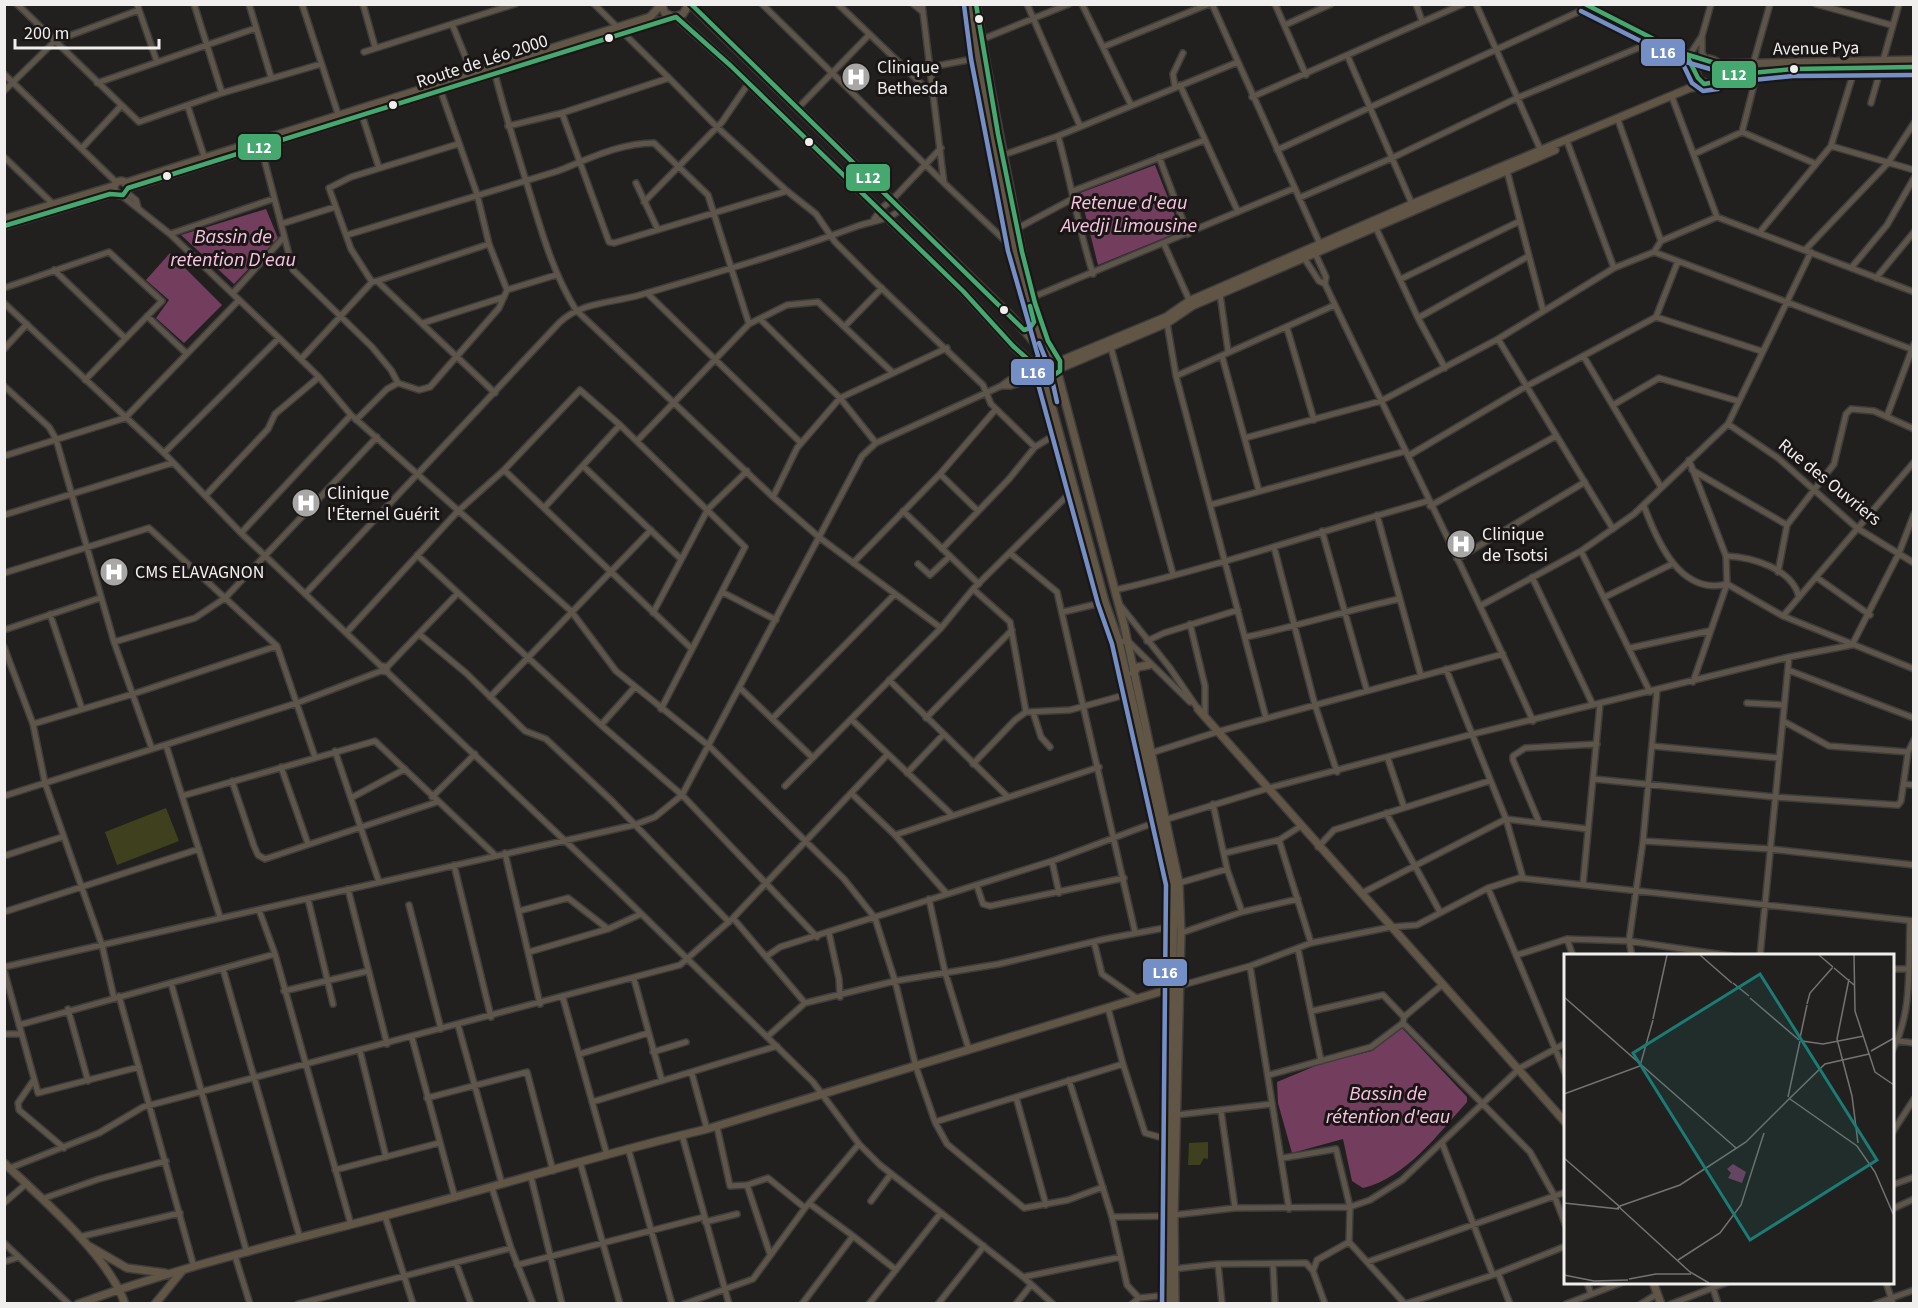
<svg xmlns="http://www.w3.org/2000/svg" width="1918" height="1308" font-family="'Source Sans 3',sans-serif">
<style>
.green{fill:#3f401e}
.water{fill:#733d5e}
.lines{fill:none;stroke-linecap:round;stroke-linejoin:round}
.street-casing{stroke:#3e3d3c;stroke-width:8}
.secondary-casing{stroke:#3e3d3c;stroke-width:10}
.street{stroke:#5d5549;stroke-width:5}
.secondary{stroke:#615645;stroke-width:7}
.bus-1-casing{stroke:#191615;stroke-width:9}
.bus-2-casing{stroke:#191615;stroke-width:9}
.bus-1{stroke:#44a86f;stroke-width:4.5}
.bus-2{stroke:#748fc6;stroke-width:4.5}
.bus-dot{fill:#f1efee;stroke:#191615;stroke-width:2}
.labels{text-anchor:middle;stroke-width:6;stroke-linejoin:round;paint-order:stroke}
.street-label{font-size:18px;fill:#f1efee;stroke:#191615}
.poi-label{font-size:18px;fill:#f1efee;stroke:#191615;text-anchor:start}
.water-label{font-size:20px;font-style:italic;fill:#fcc4e3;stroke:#191615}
.inset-road{fill:none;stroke:#747372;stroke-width:1.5}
.view{fill:#1a7c74;fill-opacity:0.15;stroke:#1a7c74;stroke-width:3}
.inset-edge{fill:none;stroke:#f1efee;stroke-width:3}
.line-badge{stroke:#191615;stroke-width:2}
.badge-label{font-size:16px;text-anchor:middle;font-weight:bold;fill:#fff}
</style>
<rect width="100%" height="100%" fill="#21201f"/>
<path class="green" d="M 166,808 L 179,841 L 117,865 L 105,832 Z
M 1208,1142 L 1208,1159 L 1204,1158 L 1200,1165 L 1188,1165 L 1189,1143 Z"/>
<path class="water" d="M 1155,165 L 1181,231 L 1098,265 L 1080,193 Z
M 266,209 L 278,238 L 234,284 L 181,235 Z
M 170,253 L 222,305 L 184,343 L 156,318 L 169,300 L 146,280 Z
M 1402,1028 L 1467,1097 L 1467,1102 C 1438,1134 1406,1178 1363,1188 L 1352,1181 L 1343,1139 L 1292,1153 L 1278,1103 L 1277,1082 L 1320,1064 L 1372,1051 Z"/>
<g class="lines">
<g class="street-casing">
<path id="street" d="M 17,4 L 139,122 L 222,93 L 321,64
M 137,4 L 157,62
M 194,4 L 222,93
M 249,4 L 271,77
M 302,4 L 339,117
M 363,4 L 375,47
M 594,4 L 669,78
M 762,4 L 943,182
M 838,4 L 934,96
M 913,4 L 923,12
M 922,4 L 944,183 L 1015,250
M 1027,4 L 1080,126
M 1082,4 L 1131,105
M 1212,4 L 1320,244
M 1275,4 L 1306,75
M 1416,4 L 1422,21
M 1476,4 L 1541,151
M 1816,4 L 1891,25
M 452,24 L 472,73
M 1285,25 L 1331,4
M 1702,36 L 1702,53 L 1706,59
M 978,41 L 1069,4
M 1103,47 L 1209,4
M 364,52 L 515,4
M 1689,56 L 1702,36 L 1711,4
M 1348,57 L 1412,204
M 931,67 L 978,58
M 4,74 L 117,183
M 495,74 C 504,110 515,145 526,181 C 540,225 551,270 576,310 L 773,497 L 820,538 L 941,628
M 97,83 L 256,28
M 1180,85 L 1238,212
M 1175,87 L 1173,74 L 1183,53
M 4,91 L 55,41 L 139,10
M 1252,97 L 1463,4
M 1672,97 L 1717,217
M 1871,103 L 1899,4
M 188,107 L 204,156
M 797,109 L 869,35
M 362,115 L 379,168
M 1618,120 L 1661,241
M 508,126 L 562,113
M 1742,132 L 1816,164
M 1058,136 C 1071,182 1078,228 1093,274
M 260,143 L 293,270 L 372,347 L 391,370 L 398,383
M 458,144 L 351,177 L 329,188 L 351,249 L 372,282 L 377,281 L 495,393
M 1568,144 L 1614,268
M 1831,146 L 1914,170
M 82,148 L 121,106
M 1277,150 L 1589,7
M 1694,154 L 1742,132 L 1757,73 L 1753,64 L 1770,4
M 1003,155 L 1058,136 L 1238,62
M 4,157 L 52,203
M 1159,157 L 1188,234
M 1507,171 L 1543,310
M 636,183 L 658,230
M 787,191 L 717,127 L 669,78 L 562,113 L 609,242 L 614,243 L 787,191 L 816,214 L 835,242 L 874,281 L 983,385 L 991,404 L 1035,447
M 1073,191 L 1205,140
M 126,192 L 136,200 L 138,207
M 121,195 L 170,234 L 279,338 L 319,377 L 351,415 L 571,611 L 616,671 L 709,746 L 844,879 L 875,918 L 895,981 L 916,1067 L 935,1122 L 947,1144 L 1024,1208 L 1068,1200 L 1103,1187
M 1299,198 L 1392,158 L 1517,98 L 1655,41
M 644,202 L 722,122 L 748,84
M 874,219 L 883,207 L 892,200 L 941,148
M 281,224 L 335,207
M 1375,226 L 1418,318 L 1445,368
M 1018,228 L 1074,198
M 1759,233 L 1831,146 L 1855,68
M 170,234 L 273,199
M 347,235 L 558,171 C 588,159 620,143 654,143 L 708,195 L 749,324
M 1164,244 L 1191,304
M 1805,250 L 1888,163 L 1914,123
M 1654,252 L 1911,349
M 1315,253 L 1326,277 L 1325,284 C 1394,429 1467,573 1533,721
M 1304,258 L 1319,281 L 1325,284
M 1851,268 L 1887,225 L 1914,178
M 54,270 L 125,338
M 1876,278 L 1914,232
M 1401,279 L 1518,222
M 377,281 L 489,244
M 4,288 L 109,252 L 162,301 L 85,380
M 507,290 L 556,275
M 233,293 L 284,237
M 647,293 L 801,443
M 1220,294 L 1228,351
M 1033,297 L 1295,188
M 4,303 L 164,453 L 241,533 L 382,667
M 147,316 L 186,353
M 1656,317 L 1761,351
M 1418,318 L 1527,257
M 760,319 L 840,398 L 876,443
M 423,323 L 504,297
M 1167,323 L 1176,376 L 1266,718
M 845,326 L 882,288
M 1287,328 L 1314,420
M 1498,339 L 1613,529
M 1111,348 L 1173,574
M 4,349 L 27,324
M 1222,356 L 1259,491
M 1584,357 L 1661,487
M 301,359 L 372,282
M 1176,376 L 1335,305
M 4,386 L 49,427 L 56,439 L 114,642 L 152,749
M 1001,386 L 1011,386 L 1042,375
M 1613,405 L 1659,378 L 1738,401
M 1887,416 L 1914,344
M 356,420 L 387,389 L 398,383 L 419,390 L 430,387 L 499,308 L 507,290 L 489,244 L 477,194 L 440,89
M 1728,424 L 1778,458 L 1857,528 L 1914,563
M 1245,438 L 1381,401 L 1498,339 L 1614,268 L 1654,252 L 1661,241 L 1717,217 L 1914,292
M 637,441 L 749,324 L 787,305 L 818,302 L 892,372
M 164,453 L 279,338
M 4,456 L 125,418 L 239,300
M 1408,456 L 1525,387 L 1656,317 L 1678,261
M 583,466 L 681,559
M 504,470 L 692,649
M 1692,470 L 1787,525 L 1778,572
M 940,474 L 978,511
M 206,495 L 268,429 L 275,414 L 319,377
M 773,497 L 797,448 L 840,398 L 947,348
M 1210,505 L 1406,451
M 1430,506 L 1556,436
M 1644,506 C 1657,541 1680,596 1727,584 L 1726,556 L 1689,460
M 544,508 L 620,425
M 903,511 L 979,584
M 4,515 L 172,463
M 1377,515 L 1421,676
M 1787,525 L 1834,464 L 1846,414 L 1851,409 L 1874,411 L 1914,429
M 1322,531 L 1367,691
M 241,533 L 351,415
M 1274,547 L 1315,705 L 1337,772
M 942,549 L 1009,479 L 1035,447 L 1058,433
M 1581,551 L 1650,692
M 1011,554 L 1057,592 L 1135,932
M 417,555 L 601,725 L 682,795 L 817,937
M 1726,556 C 1751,557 1792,568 1799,597
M 1457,559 L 1585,482
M 853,563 L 940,474 L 996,409
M 918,564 L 930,575 L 950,556
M 4,573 L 149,528 L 277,646 L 315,757
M 1532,577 L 1593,705
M 1816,577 L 1870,615
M 973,589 L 1010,622 L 1026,712
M 1115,590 C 1220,566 1324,530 1428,501
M 722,592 L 776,620
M 305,594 L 559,323 C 580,302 612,303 640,295 C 712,274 785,253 855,227 C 870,221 889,221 901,209
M 1605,597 L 1672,564
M 1120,605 L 1170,668 L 1198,709
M 1480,606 L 1581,551 L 1634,514 L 1728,424 L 1811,252
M 1063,612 L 1105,602
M 653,613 L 708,509 L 747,471
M 50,614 L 82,709
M 1783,616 L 1914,462
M 1190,624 L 1205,686 L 1205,715
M 4,630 L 100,598
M 346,633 L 458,511 L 504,470 L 580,390 L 620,425 L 745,547 L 661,709
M 419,634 L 466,673 L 525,731 L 546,739 L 563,755 L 612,801 L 729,922
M 1246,637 C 1298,626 1348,610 1399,599
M 1147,641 L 1164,633 L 1238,610
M 114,642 L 195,618 L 225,598 L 377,437
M 1119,642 L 1128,641 L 1190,702
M 4,647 L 33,724 L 45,783 L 102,945 L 114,998
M 1630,648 L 1709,631
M 387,667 L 383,666 L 381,671 L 387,672 L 387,667 L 457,594
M 1446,669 L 1506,819 L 1523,878
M 1788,670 L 1914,718
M 387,672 L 618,891 L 813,1082 L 859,1144 L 880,1165 L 1023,1277 L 1053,1304
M 889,680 L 1007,796
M 1693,682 L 1727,584 L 1783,616 L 1914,669
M 740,688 L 813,758
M 490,697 L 651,530
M 1747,703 L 1784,705
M 1033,712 L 1041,737 L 1050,747
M 926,718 L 1012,630
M 772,719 L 895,594
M 851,719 L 952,815
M 1783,721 L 1829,746 L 1908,752
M 33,724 L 133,694 L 277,646
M 601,725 L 634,688
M 166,745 L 220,917
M 1652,746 L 1779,758
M 335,751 L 379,882
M 1151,753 L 1220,731 L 1503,654
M 1388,759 L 1404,807
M 973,764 L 1015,720 L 1026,712 L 1070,710 L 1132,693
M 281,767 L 308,844
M 907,773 L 943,735
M 1594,779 L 1775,797 L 1898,805 L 1901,801 L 1908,752 L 1914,740
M 232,781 L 254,846 L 258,855 L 265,859 L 437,802
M 1904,784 L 1914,785
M 785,786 L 941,628 L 973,589 L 1075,488
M 851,793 L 895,835 L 947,894
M 4,796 L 297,703 L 381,671
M 182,796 L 375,741 L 495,855
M 432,797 L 475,754
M 351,798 L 405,769
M 1213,804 L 1227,869 L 1242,912
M 1386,813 L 1440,912
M 1539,822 L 1513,760 L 1513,756 L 1525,748 L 1597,744
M 1301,826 L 1279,840 L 1311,943
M 895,835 L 1099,767
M 1643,841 L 1770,849 L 1914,865
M 1318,847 L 1334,830 L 1489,781
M 505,853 L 540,1004
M 1225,853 L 1279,840
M 4,856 L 62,837
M 1052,861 L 1059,893
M 454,865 L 491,1017
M 1179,883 L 1227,869
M 1583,884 L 1600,704
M 977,886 L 983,904 L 990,906 L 1124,878
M 1488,888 L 1566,1075
M 348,889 L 387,1044
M 1362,893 L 1506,819 L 1588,829
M 308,899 L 333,1004
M 929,899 L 945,972 L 969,1050
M 409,905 L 441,1029
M 259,910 L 275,954 L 351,1225
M 519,911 L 568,898 L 608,929
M 4,912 L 199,849
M 733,918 L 805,1003 L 895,981 L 999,964 L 1105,939 L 1175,926
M 829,933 L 839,979 L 840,997
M 1181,933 L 1242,912 L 1298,899
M 1567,939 L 1573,956
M 1094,942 L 1102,974 L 1138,999
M 1298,949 L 1321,1061
M 529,952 L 608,929 L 641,914
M 1517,955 L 1567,939 L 1629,941 L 1731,956
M 767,956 L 780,947 L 1052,861 L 1148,825 L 1269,788 L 1473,734 L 1789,657 L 1852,645 L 1899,553 L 1914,514
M 1632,956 L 1629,941 L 1643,841 L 1657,690
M 1760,956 L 1789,657
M 1250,966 L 1289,1209
M 4,967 L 634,825 L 655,817 L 682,795 L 862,456 L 876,443 L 1001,386 L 1009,380 L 1039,369
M 223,969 L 300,1238
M 1892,969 L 1908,969
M 4,970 L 38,1093 L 139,1067
M 634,979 L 662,1081
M 171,983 L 247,1253
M 1179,986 L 1250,966 L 1311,943 L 1391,927 L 1417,925 L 1488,888 L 1519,878 L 1914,921
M 284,991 L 368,971
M 119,996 L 194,1267
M 563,998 L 607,1155
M 68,1009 L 88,1081
M 1312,1011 L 1383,995 L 1404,1017
M 1403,1023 L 1530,1152 L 1554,1195 L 1566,1226
M 19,1025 L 275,954
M 458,1025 L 502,1184
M 4,1034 L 21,1034
M 767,1037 L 805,1003
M 412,1038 L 455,1198
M 1892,1040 L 1914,1043
M 360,1051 L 386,1157
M 1892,1051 C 1913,1013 1908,964 1910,922
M 653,1052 L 686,1042
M 580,1054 L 648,1033
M 1123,1064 L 1145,1133 L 1170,1140
M 692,1074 L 707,1129
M 1269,1075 L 1371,1047 L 1403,1023 L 1404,1017 L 1443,984
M 1069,1080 L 1112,1217 L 1127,1285 L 1139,1298
M 33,1081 L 18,1103 L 19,1110 L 64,1148
M 1016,1097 L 1046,1205
M 427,1098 L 527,1072 L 553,1171
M 592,1102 L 777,1046
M 1221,1111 L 1235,1208
M 1176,1115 L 1272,1104
M 935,1122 L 1123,1064 L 1108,1008
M 717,1127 L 730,1186 L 747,1185 L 768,1178 L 805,1208
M 1892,1133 L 1914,1099
M 682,1135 L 729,1304
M 1442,1143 L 1493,1275
M 628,1148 L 672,1304
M 1283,1158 L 1336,1149 L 1350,1207 L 1349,1242 L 1405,1304
M 580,1162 L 620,1304
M 10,1168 L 99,1133 L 143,1107 L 680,965 L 733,918 L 887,755
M 335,1170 L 439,1143
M 531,1177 L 562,1304
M 747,1185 L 770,1254
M 1892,1185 L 1914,1177
M 492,1188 L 511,1248 L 533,1304
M 42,1199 L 99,1179 L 166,1161
M 871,1201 L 891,1174
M 4,1203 L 27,1183
M 1892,1209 L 1914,1199
M 1174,1215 L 1235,1208 L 1350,1207 L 1370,1200 L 1402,1180 L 1520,1068 L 1566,1043
M 385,1216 L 413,1304
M 1112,1217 L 1168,1216
M 705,1222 L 737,1214
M 853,1236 L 896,1270
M 79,1237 L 180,1213
M 4,1243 L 69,1304
M 235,1256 L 250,1304
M 4,1262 L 19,1257
M 1367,1262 L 1566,1192
M 456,1263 L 471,1304
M 1218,1264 L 1222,1304
M 1273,1264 L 1275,1304
M 517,1265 L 704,1217
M 1173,1269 L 1218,1264 L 1306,1263 L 1313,1271 L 1325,1304
M 1313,1271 L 1317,1260 L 1349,1242
M 1498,1273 L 1510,1304
M 1023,1277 L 1121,1257
M 1587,1282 L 1591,1294
M 1886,1282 L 1893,1304
M 1713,1288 L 1718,1304
M 298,1304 L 511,1248
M 684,1304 L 753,1279 L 805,1208 L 859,1144
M 802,1304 L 853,1236 L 810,1204
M 869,1304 L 940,1214
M 938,1304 L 984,1246
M 1016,1304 L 1031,1285
M 1132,1304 L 1139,1298 L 1168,1295
M 1405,1304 L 1493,1275 L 1566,1246
M 1566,1304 L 1623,1282
M 1641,1304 L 1657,1294
M 1671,1304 L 1728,1282
M 1875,1304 L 1914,1290"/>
</g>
<g class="secondary-casing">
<path id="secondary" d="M 661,4 L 665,13 L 673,17 L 683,14 L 689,4
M 690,4 L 1013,318 L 1039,348 L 1044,359
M 971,4 L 978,58 L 1015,250 L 1044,351
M 976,4 C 986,68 999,131 1011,194 C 1017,227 1035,338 1056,358
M 1584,4 L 1655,41 L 1702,61
M 676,17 L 731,66 L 963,291 L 1013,346 L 1032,363 L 1040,365
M 1718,64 L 1914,60
M 1720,76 L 1793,69 L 1914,67
M114 188a7 7 0 1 1 14 0a7 7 0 1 1-14 0Z
M 125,183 L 650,17 L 661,5
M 128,188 L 673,17
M 4,219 L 114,186
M 4,226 L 116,192
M 1053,356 L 1044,359 L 1039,369 L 1044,377 L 1105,602 L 1119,642 L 1174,884 L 1169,1304
M 1060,361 L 1166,317 L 1189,301 L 1412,204 L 1690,88 C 1701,86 1725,85 1720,68 C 1719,62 1714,60 1709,59 L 1699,63 L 1696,72 L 1699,80 L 1708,84
M 1058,374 L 1124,625 L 1179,883 L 1181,933 L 1174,1215 L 1175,1304
M 1044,377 L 1052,377 L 1061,368 L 1167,323 L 1192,306 L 1555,150
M 1133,673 L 1138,667 L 1149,665
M 1198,709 L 1566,1123
M 4,1163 C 41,1198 109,1256 125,1304
M 89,1246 L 127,1268 L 165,1273
M 1653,1282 L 1661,1304
M 78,1304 C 187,1264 302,1238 414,1208 C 512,1182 609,1152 707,1129 L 1179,986
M 155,1304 L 182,1271"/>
</g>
<use href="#street" class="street"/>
<use href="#secondary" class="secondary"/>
<g class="bus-1-casing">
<path id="bus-1" d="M 691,4 L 1024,330 L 1030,328 L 1034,322 L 1030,306
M 1585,4 L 1687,56 L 1698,78 L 1704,84 L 1715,82 L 1720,76 L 1793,69 L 1914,67
M 1682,53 L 1718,64 L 1743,64
M 4,226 L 110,194 L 123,195 L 128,188 L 676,17 L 731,66 L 963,291 L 1013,346 L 1032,363 L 1040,365 L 1042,375 L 1049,378 L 1060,371 L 1060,361 L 1048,341 L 1035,303 L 1022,252 L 998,134 L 976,4"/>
</g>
<g class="bus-2-casing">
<path id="bus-2" d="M 964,5 L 971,59 L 1008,251 L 1038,356 L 1032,371 L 1037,380 L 1098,604 L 1112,644 L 1166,885 L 1162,1304
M 1581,11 L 1682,62 L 1692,83 L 1703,91 L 1718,89 L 1724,83 L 1793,76 L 1914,75
M 1679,60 L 1717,71 L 1743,72
M 1039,343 L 1046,360 L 1053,365 L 1051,375 L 1057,402"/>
</g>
<use href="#bus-1" class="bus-1"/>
<use href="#bus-2" class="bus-2"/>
</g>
<defs>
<g id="hospital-disc" transform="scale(1.5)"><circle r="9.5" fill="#a8a7a6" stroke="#191615"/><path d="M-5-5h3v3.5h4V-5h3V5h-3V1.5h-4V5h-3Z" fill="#fff"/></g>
</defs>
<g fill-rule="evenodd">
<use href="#hospital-disc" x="856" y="77"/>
<use href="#hospital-disc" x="306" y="503"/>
<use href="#hospital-disc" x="1461" y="544"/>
<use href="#hospital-disc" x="114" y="572"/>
</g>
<g class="bus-dot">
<circle cx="979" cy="19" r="5"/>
<circle cx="609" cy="38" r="5"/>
<circle cx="1794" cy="69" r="5"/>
<circle cx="393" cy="105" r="5"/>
<circle cx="809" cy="142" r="5"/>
<circle cx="167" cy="176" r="5"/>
<circle cx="1004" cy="310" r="5"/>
</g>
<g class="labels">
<g class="street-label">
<text transform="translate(1816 48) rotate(-1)" y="6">Avenue Pya</text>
<text transform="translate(482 61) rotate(-18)" y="6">Route de Léo 2000</text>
<text transform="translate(1830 482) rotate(39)" y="6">Rue des Ouvriers</text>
</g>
<g class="poi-label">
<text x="877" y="73">Clinique<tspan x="877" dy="21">Bethesda</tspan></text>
<text x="327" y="499">Clinique<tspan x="327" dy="21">l'Éternel Guérit</tspan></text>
<text x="1482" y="540">Clinique<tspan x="1482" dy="21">de Tsotsi</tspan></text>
<text x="135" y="578">CMS ELAVAGNON</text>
</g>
<g class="water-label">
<text x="1129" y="209">Retenue d'eau<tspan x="1129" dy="23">Avedji Limousine</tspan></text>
<text x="233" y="243">Bassin de<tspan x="233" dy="23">retention D'eau</tspan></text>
<text x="1388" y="1100">Bassin de<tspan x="1388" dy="23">rétention d'eau</tspan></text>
</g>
</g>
<g transform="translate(1564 954)">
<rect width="330" height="330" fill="#21201f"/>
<path d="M 169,210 L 182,218 L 178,229 L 164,224 L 167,219 L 163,215 Z" fill="#733d5e"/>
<path class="inset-road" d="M 136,1 L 168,29M 255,1 L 269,13M 290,1 L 291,57 L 311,118 L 330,131M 270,14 L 290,31M 285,25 L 273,85 L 288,142 L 294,189M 169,29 L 185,42M 0,43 L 172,194M 186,44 L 235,86M 243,50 L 246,39 L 269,13M 89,65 L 103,1M 236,84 L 243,51M 238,87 L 259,90 L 300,82M 307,97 L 330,84M 0,140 L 76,112 L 89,66M 224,143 L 236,87M 225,145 L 261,110 L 305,100M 226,145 L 293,192 L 311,218 L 330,262M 0,204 L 56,253 L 53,254M 0,249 L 55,255M 56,252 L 116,231 L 182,188 L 226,144M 56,254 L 126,318 L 145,329M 114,306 L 156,279 L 177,251 L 200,179M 0,321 L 30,327 L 64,326M 65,325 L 92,320 L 127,320"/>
<path class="view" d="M 196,20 L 313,206 L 186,286 L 69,99 Z"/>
<rect width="330" height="330" class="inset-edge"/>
</g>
<g class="line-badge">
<rect x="1640" y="38" width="46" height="29" rx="6" fill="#748fc6"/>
<rect x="1711" y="60" width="46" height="29" rx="6" fill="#44a86f"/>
<rect x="237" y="133" width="45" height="28" rx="6" fill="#44a86f"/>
<rect x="845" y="163" width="46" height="29" rx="6" fill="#44a86f"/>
<rect x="1010" y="358" width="45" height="28" rx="6" fill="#748fc6"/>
<rect x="1142" y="958" width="46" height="29" rx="6" fill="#748fc6"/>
</g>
<g class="badge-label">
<text x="1663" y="58">L16</text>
<text x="1734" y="80">L12</text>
<text x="259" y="153">L12</text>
<text x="868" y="183">L12</text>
<text x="1033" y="378">L16</text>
<text x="1165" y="978">L16</text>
</g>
<rect width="1918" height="1308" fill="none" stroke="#f1efee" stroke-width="12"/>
<path d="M15 39v9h144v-9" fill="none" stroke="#f1efee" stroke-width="3"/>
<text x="24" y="39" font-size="18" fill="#f1efee" stroke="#191615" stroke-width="4.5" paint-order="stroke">200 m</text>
</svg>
